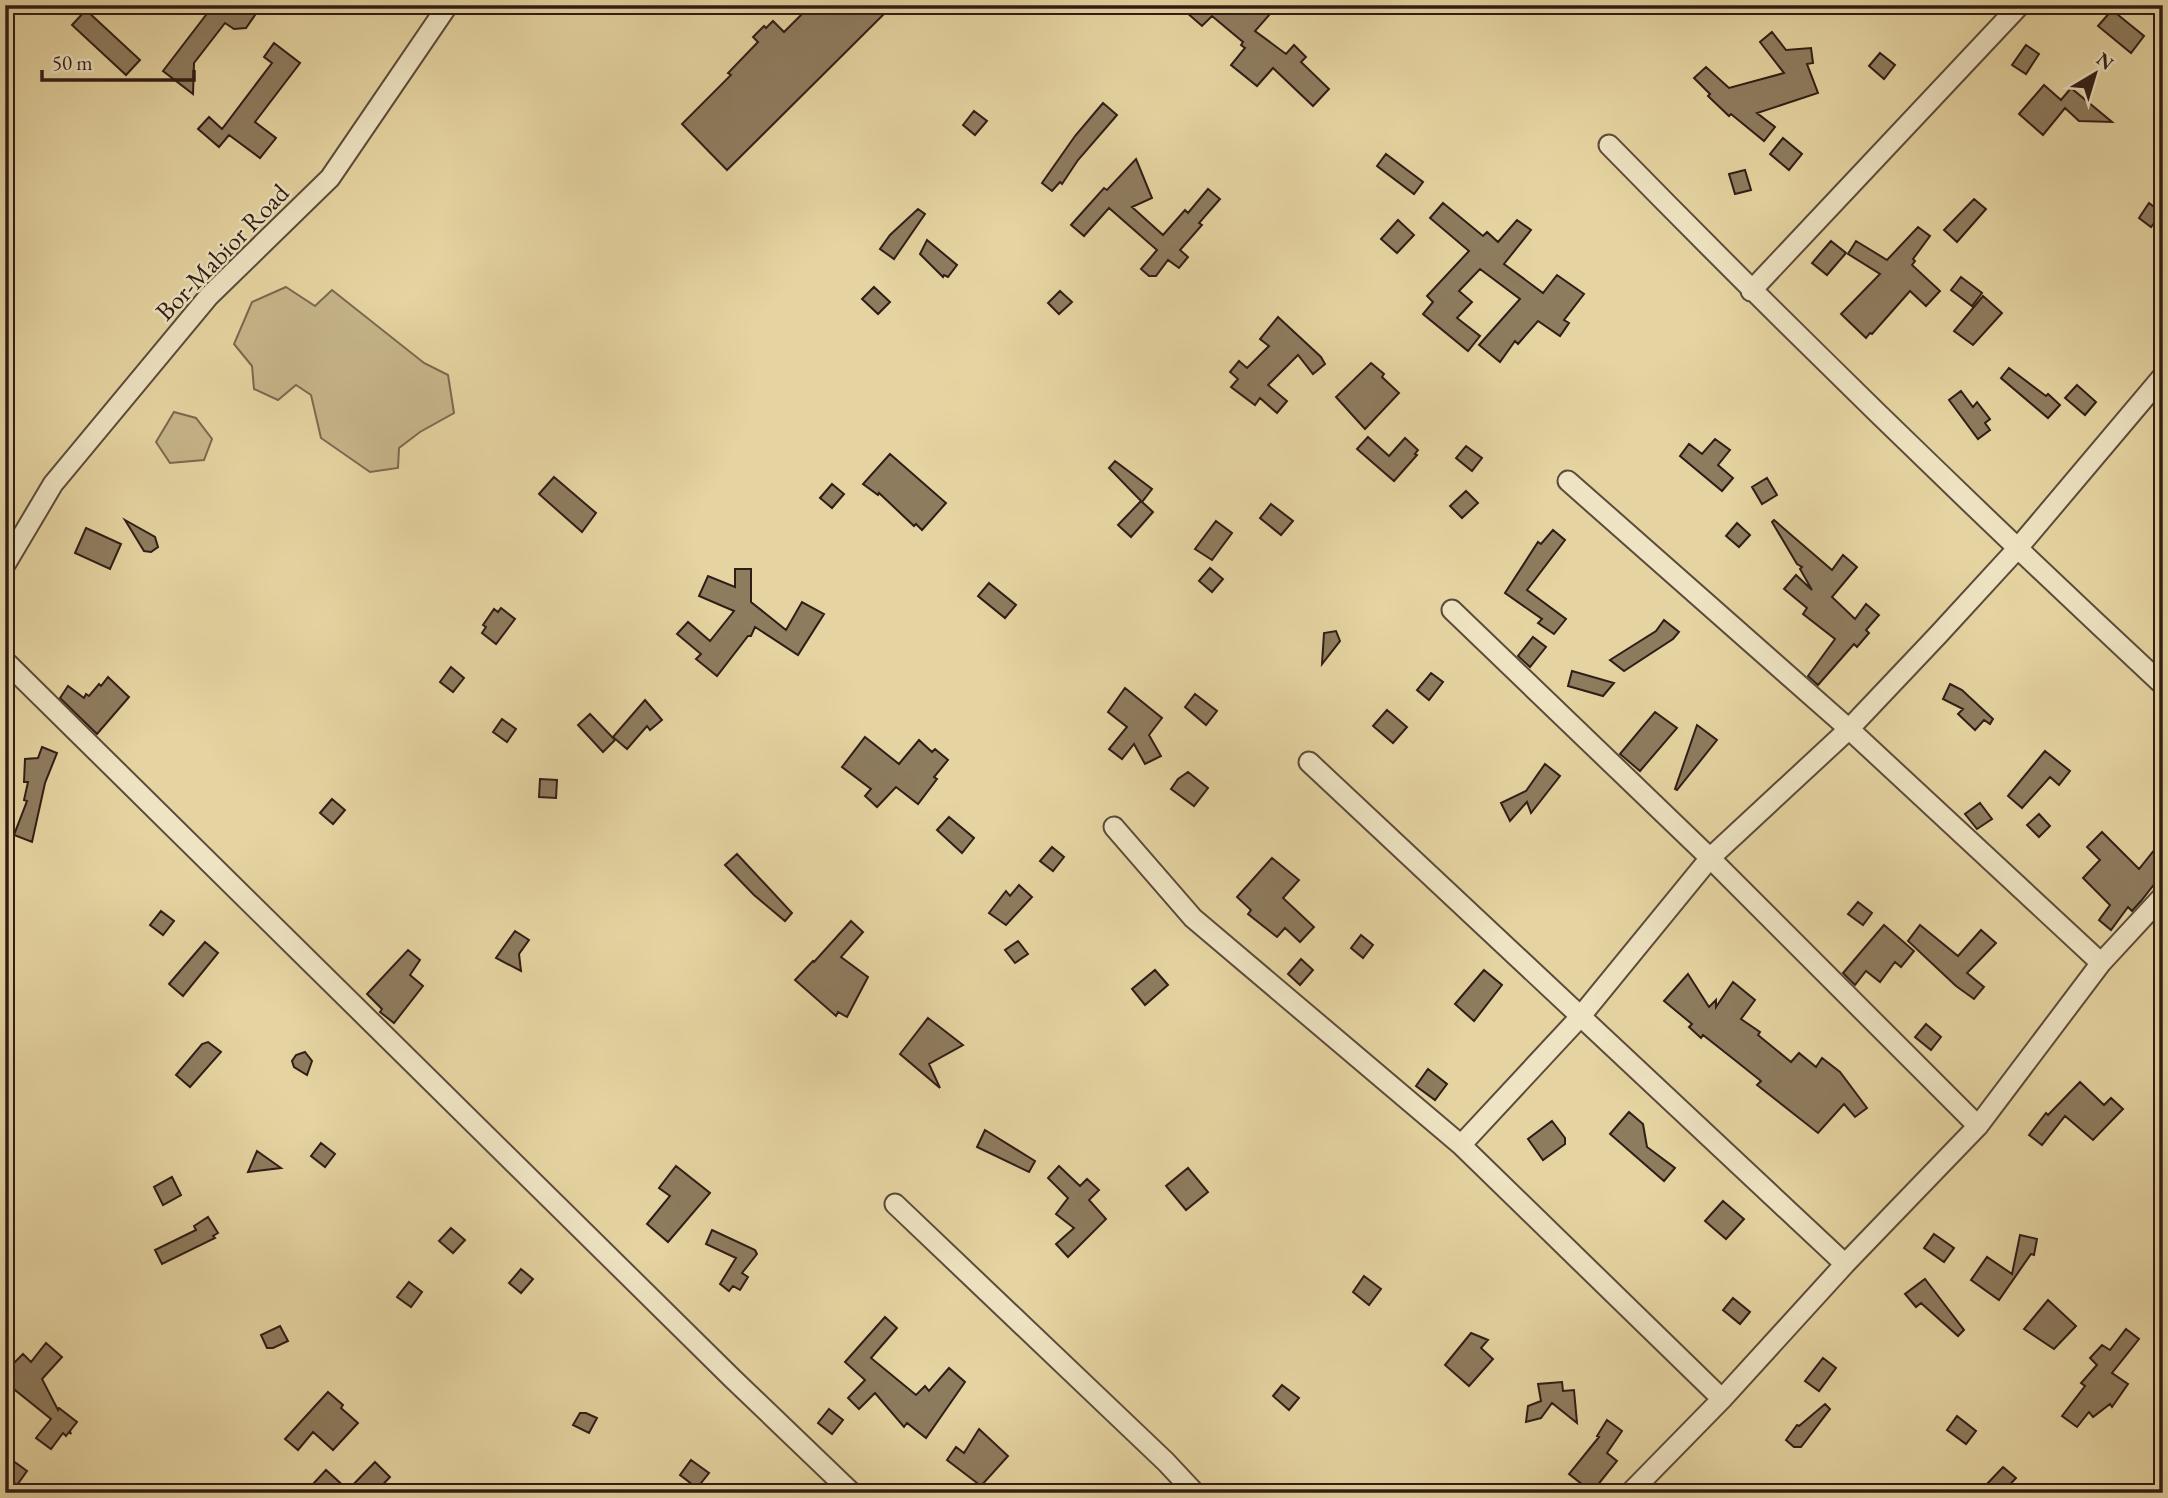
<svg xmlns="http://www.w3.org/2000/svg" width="2168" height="1498" font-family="'EB Garamond',serif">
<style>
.green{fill:#c6b58a;stroke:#7a6950;stroke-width:2}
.building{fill:#8e7c5f;stroke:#2f1d17;stroke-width:2}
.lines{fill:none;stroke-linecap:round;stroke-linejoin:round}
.minor-casing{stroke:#5c4b3a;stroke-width:23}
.minor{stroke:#eee3c2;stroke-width:19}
.labels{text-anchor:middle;stroke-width:5;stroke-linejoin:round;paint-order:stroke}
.street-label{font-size:26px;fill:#2f1d17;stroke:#eee3c2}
</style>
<rect width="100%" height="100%" fill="#e5d4a1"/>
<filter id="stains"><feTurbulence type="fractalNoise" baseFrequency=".00286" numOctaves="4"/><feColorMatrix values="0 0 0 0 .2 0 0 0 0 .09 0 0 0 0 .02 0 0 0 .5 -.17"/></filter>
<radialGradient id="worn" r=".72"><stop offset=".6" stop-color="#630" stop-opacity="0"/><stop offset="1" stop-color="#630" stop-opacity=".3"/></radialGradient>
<path class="green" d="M 286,287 L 315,306 L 332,290 L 424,363 L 448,375 L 454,413 L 420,432 L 399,448 L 398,468 L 370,472 L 321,438 L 311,395 L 296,385 L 278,400 L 254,389 L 252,366 L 234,344 L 252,302 Z
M 174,412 L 196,418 L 212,439 L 204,460 L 170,463 L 156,442 Z"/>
<path class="building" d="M 201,5 L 262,5 L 246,28 L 234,29 L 225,23 L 194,63 L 193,94 L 163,71 L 209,11 Z
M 811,5 L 876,5 L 884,14 L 727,170 L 682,124 L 731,75 L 728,73 L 758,42 L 753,37 L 764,26 L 766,28 L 773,21 L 784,32 Z
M 1178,5 L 1278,5 L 1255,31 L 1286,54 L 1294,45 L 1306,57 L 1301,62 L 1329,89 L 1313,106 L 1273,68 L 1257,86 L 1231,65 L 1245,48 L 1241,45 L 1243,42 L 1212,16 L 1202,26 Z
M 86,10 L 140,60 L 126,75 L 72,25 Z
M 2112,10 L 2144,36 L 2131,53 L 2098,26 Z
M 1772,32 L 1786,50 L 1811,48 L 1813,63 L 1807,64 L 1818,93 L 1757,113 L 1775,127 L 1764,141 L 1731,114 L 1729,116 L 1708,96 L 1710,94 L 1694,78 L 1706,67 L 1729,88 L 1784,73 L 1760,42 Z
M 274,43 L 300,63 L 255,122 L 276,138 L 260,158 L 229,135 L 219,147 L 198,129 L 209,117 L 222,129 L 272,63 L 264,57 Z
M 2026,45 L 2039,54 L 2026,74 L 2012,65 Z
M 1880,53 L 1895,65 L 1884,79 L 1869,66 Z
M 2044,85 L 2061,100 L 2071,88 L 2112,122 L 2079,121 L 2065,108 L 2043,135 L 2019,114 Z
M 1103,103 L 1117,115 L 1078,160 L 1062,184 L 1060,182 L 1052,191 L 1042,183 L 1075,136 Z
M 974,111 L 987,121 L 975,135 L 963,125 Z
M 1783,138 L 1802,154 L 1789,170 L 1770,154 Z
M 1386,154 L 1423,182 L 1414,194 L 1377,166 Z
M 1136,159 L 1152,198 L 1132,207 L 1163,235 L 1185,210 L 1188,213 L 1208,189 L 1220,199 L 1199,223 L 1202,225 L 1180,250 L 1188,257 L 1179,268 L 1168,260 L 1156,276 L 1149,276 L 1141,269 L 1157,250 L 1109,208 L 1084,236 L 1071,225 L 1104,188 L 1107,190 Z
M 1745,170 L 1751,190 L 1735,194 L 1729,174 Z
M 1974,199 L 1986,209 L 1957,242 L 1944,230 Z
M 1443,203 L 1483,236 L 1487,232 L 1498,242 L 1517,220 L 1531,230 L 1504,264 L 1543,293 L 1557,275 L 1584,294 L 1564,320 L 1569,323 L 1560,336 L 1538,321 L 1518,344 L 1515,341 L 1500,362 L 1479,345 L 1520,299 L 1480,269 L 1459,291 L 1472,302 L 1457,318 L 1480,336 L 1468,351 L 1423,314 L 1433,302 L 1427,296 L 1469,251 L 1430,218 Z
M 2149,203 L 2162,213 L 2151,227 L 2139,218 Z
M 918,209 L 925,214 L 894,259 L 880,249 L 890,235 Z
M 1398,220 L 1414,235 L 1397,253 L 1381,239 Z
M 1918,227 L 1930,236 L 1913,259 L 1915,261 L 1912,265 L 1940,291 L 1926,306 L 1910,291 L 1872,334 L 1870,333 L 1866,338 L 1841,314 L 1880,274 L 1848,254 L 1856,241 L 1887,260 Z
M 927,240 L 957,265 L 948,277 L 944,275 L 943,277 L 920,254 Z
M 1831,241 L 1846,253 L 1827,275 L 1812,263 Z
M 1961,277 L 1982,293 L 1972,306 L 1951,290 Z
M 874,287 L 890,302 L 878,314 L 862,299 Z
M 1060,291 L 1072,302 L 1059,314 L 1048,303 Z
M 1983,296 L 2002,313 L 1973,345 L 1954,331 Z
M 1278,317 L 1321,357 L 1325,364 L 1313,374 L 1298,355 L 1268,385 L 1287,401 L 1277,413 L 1260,398 L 1255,405 L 1231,387 L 1238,379 L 1230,372 L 1239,361 L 1247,368 L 1269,346 L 1260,339 Z
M 1371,363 L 1384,374 L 1382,377 L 1399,393 L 1365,429 L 1336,397 Z
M 2009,368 L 2046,396 L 2048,394 L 2060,405 L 2048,418 L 2001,378 Z
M 2077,385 L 2096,402 L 2085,415 L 2065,398 Z
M 1961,391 L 1973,407 L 1977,402 L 1990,419 L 1985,423 L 1990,430 L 1978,439 L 1949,400 Z
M 1368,437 L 1389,456 L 1405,438 L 1418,450 L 1415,454 L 1417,455 L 1394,481 L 1357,449 Z
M 1715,439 L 1730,450 L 1718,465 L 1733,478 L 1722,491 L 1680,456 L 1689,444 L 1702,454 Z
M 1466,446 L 1482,458 L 1472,471 L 1456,458 Z
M 890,454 L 946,503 L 922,530 L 916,524 L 914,526 L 879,493 L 878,495 L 863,484 Z
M 1115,461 L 1152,489 L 1142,502 L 1109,468 Z
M 554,477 L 596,513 L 582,532 L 539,494 Z
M 1767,478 L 1777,495 L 1762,504 L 1752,487 Z
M 832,484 L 844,494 L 832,508 L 820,498 Z
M 1466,491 L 1478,503 L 1462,518 L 1450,506 Z
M 1141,501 L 1153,512 L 1131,537 L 1118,525 Z
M 1271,504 L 1293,521 L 1281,535 L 1260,518 Z
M 125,520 L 155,537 L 158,547 L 151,552 L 144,551 Z
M 1774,520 L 1832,570 L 1843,555 L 1857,567 L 1832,597 L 1855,619 L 1866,604 L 1879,615 L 1866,630 L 1869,633 L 1857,647 L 1854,644 L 1818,685 L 1808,676 L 1835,639 L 1803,614 L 1807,608 L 1784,589 L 1796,575 L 1812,590 L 1800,569 L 1802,567 L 1797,564 L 1772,522 Z
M 1216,521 L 1232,533 L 1212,560 L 1195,549 Z
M 1737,523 L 1750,535 L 1739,547 L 1726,536 Z
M 86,528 L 121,544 L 110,569 L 75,553 Z
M 1553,530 L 1565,540 L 1527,590 L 1566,619 L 1554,634 L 1538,623 L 1542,619 L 1505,593 L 1538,542 L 1541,544 Z
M 1210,568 L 1223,579 L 1212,592 L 1199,581 Z
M 735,569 L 751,569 L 751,602 L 786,630 L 802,602 L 824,614 L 798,655 L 755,627 L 751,636 L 748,636 L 717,676 L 696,659 L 701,654 L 677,634 L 688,622 L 710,641 L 734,611 L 699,596 L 708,576 L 735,587 Z
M 989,583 L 1016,605 L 1005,618 L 978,596 Z
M 501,608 L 515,619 L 496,644 L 482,633 L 486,627 L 483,625 L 494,609 L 498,612 Z
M 1664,620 L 1679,632 L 1673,639 L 1624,671 L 1610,660 L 1656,631 Z
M 1336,631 L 1340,641 L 1322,664 L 1324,633 Z
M 1533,637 L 1546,647 L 1530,667 L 1518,656 Z
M 451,667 L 464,678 L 453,692 L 440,682 Z
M 1572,671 L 1614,683 L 1603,696 L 1568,686 Z
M 1431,673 L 1443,682 L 1429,700 L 1417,690 Z
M 108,677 L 129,697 L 97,734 L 60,698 L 68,686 L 84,698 L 86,694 L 89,696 L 99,684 L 101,686 Z
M 1950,684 L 1962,690 L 1993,719 L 1990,724 L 1984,720 L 1975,730 L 1958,714 L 1963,709 L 1943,699 Z
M 1125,688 L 1162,718 L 1149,735 L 1161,756 L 1145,764 L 1134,744 L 1122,759 L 1109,749 L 1127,727 L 1108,712 Z
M 1195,694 L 1217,711 L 1206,725 L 1185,707 Z
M 645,700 L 662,720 L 650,730 L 647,726 L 627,749 L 613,737 Z
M 1387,710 L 1407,727 L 1393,743 L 1373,726 Z
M 1655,712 L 1677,728 L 1640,771 L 1620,754 Z
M 590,714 L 615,740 L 603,752 L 578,725 Z
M 502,719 L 516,729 L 507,742 L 493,732 Z
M 1697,725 L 1717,740 L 1677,790 L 1675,789 Z
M 865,737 L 899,764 L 919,740 L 932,752 L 935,749 L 948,760 L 934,777 L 937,779 L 918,804 L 896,787 L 877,807 L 865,796 L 871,789 L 842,767 Z
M 42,747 L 57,753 L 45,783 L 32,842 L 14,835 L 27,801 L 24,800 L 28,782 L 24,782 L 25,759 L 38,758 Z
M 2045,751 L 2070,771 L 2059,785 L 2050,777 L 2022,808 L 2008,796 Z
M 1545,764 L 1560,776 L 1531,813 L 1527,802 L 1510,821 L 1501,803 L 1526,791 Z
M 1188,772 L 1208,788 L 1194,806 L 1171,789 L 1178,779 Z
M 540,779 L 557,780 L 556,798 L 539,797 Z
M 332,799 L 345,810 L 333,824 L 320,813 Z
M 1980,803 L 1992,819 L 1977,829 L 1965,814 Z
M 2039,814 L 2050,826 L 2039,837 L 2027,825 Z
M 949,817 L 974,838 L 962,853 L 937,830 Z
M 2102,832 L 2139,869 L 2163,839 L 2163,873 L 2141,901 L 2132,911 L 2128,907 L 2111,930 L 2099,920 L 2110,905 L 2083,878 L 2100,860 L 2087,847 Z
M 1052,847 L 1064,857 L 1053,871 L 1040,861 Z
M 737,854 L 792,913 L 785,921 L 754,895 L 725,865 Z
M 1272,858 L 1299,880 L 1283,898 L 1314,927 L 1300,942 L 1285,928 L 1277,937 L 1248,914 L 1251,910 L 1237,897 Z
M 1019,885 L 1032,897 L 1006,925 L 989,913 L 1006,891 L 1010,896 Z
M 1858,902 L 1872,913 L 1863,925 L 1848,914 Z
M 161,911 L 174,921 L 163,935 L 150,925 Z
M 851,921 L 863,932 L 841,957 L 868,977 L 847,1017 L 838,1012 L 836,1016 L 795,980 L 813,961 L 814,962 Z
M 1884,925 L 1914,951 L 1901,967 L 1895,962 L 1880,982 L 1866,971 L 1855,985 L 1843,973 Z
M 1920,925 L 1958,956 L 1981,930 L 1996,943 L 1967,973 L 1984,987 L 1974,999 L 1956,986 L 1908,941 Z
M 515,931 L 529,940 L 519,954 L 521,971 L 496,958 Z
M 1361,935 L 1373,945 L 1363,958 L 1351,948 Z
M 1018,941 L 1028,954 L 1015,963 L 1005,950 Z
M 205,942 L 218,953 L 183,996 L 169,984 Z
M 408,950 L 420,960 L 410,975 L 423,986 L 394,1023 L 380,1012 L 382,1009 L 367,994 Z
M 1301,959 L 1313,970 L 1300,985 L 1288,974 Z
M 1155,970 L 1168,985 L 1145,1005 L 1132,989 Z
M 1484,970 L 1502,985 L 1474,1021 L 1455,1004 Z
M 1688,974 L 1709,1007 L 1716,1000 L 1716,1007 L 1733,982 L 1755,1000 L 1741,1019 L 1760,1032 L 1758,1035 L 1791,1062 L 1799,1053 L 1816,1067 L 1822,1058 L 1840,1072 L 1867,1108 L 1855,1117 L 1844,1104 L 1818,1133 L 1757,1085 L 1761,1081 L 1736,1061 L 1703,1035 L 1701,1038 L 1689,1027 L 1692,1024 L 1664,1001 Z
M 928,1018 L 963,1045 L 929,1064 L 940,1088 L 900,1054 Z
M 1926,1024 L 1941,1037 L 1931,1050 L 1915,1037 Z
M 208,1042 L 221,1052 L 190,1087 L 176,1075 L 202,1044 Z
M 305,1052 L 312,1061 L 307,1075 L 294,1067 L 292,1061 L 296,1055 Z
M 1428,1069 L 1447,1084 L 1435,1100 L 1416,1086 Z
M 2080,1082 L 2104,1105 L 2111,1098 L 2123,1109 L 2093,1140 L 2065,1116 L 2042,1145 L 2029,1135 L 2046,1113 L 2048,1115 Z
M 1629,1112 L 1643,1124 L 1647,1147 L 1675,1168 L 1664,1181 L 1610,1134 Z
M 1552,1121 L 1565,1138 L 1565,1144 L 1543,1160 L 1528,1139 Z
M 985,1130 L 1035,1161 L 1029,1172 L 977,1147 Z
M 321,1143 L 335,1154 L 325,1167 L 311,1156 Z
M 257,1151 L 281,1168 L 248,1172 Z
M 676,1166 L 710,1193 L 668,1242 L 647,1224 L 670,1196 L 659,1188 Z
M 1059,1166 L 1080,1186 L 1087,1179 L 1099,1190 L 1089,1200 L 1106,1219 L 1068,1257 L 1056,1244 L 1074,1228 L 1056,1214 L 1068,1198 L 1048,1178 Z
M 1188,1168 L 1208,1192 L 1186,1210 L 1166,1186 Z
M 172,1177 L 181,1195 L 163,1205 L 154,1187 Z
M 1723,1201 L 1744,1219 L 1726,1239 L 1705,1221 Z
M 208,1217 L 218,1233 L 213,1236 L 215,1238 L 162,1264 L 155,1250 L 196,1230 L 194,1226 Z
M 451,1228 L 465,1240 L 453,1253 L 439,1241 Z
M 712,1230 L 755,1250 L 757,1254 L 742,1273 L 748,1277 L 740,1290 L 733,1286 L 729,1291 L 720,1284 L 736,1258 L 706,1244 Z
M 1934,1234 L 1954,1248 L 1944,1262 L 1924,1248 Z
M 2020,1235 L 2037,1239 L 2034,1255 L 2031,1254 L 1999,1300 L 1971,1280 L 1987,1257 L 2012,1274 Z
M 521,1269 L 533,1279 L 521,1293 L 509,1283 Z
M 1364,1276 L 1381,1289 L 1369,1305 L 1353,1292 Z
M 1925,1279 L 1964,1330 L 1958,1336 L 1921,1303 L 1916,1307 L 1905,1294 Z
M 409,1282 L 422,1292 L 411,1307 L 397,1297 Z
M 1733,1298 L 1750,1312 L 1740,1324 L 1723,1310 Z
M 2048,1300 L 2076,1326 L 2054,1349 L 2024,1329 Z
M 885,1317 L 897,1328 L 871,1358 L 916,1395 L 925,1386 L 929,1391 L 949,1368 L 965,1382 L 926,1438 L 907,1423 L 904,1427 L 875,1393 L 859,1409 L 848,1398 L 865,1380 L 845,1362 Z
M 280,1326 L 288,1341 L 273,1348 L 267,1348 L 261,1335 Z
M 2126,1329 L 2139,1339 L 2112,1373 L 2128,1384 L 2112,1407 L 2110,1404 L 2093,1417 L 2089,1412 L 2077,1427 L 2062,1416 L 2085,1386 L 2081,1383 L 2097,1365 L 2090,1358 L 2102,1345 L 2110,1350 Z
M 1471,1333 L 1488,1340 L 1481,1348 L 1493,1359 L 1469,1386 L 1445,1365 Z
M 46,1343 L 62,1357 L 42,1379 L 58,1410 L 59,1408 L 77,1422 L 70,1431 L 71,1434 L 69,1432 L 66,1436 L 63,1433 L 51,1449 L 36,1438 L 51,1419 L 5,1382 L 5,1357 L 13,1364 L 23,1354 L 31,1362 Z
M 1823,1358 L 1836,1368 L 1819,1391 L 1805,1381 Z
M 1562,1382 L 1563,1391 L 1574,1390 L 1577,1423 L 1552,1403 L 1541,1418 L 1526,1422 L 1528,1406 L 1541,1401 L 1538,1384 Z
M 1282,1385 L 1299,1398 L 1289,1410 L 1273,1396 Z
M 328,1392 L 343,1405 L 341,1408 L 358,1423 L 333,1450 L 313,1432 L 298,1450 L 285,1439 Z
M 1825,1404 L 1830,1409 L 1801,1447 L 1794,1447 L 1786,1440 L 1797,1425 L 1799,1426 Z
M 829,1409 L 843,1420 L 832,1434 L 818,1423 Z
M 580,1413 L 586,1413 L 597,1418 L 589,1433 L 573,1425 Z
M 1957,1416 L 1976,1431 L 1966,1444 L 1947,1430 Z
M 1607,1420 L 1622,1431 L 1607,1453 L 1617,1461 L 1592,1492 L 1569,1474 L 1599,1437 L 1597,1436 Z
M 979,1429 L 1008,1456 L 981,1486 L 947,1460 L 956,1447 L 964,1453 Z
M 5,1455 L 27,1471 L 17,1485 L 5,1476 Z
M 691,1460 L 709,1473 L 697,1488 L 680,1475 Z
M 375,1462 L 390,1477 L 375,1493 L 322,1493 L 313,1484 L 326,1470 L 348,1490 Z
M 2003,1467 L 2016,1478 L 2002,1493 L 1995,1493 L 1986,1485 Z"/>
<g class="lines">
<g class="minor-casing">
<path id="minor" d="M 1609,145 C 1789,329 1974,509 2163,685
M 1751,291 L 2020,5
M 1568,481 L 1849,729 L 2101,963
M 5,565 L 53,484 L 209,296 L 330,178 L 448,5
M 1452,610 L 1710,858 L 1978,1126
M 5,661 L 732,1378 L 852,1493
M 1309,762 L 1845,1264
M 1114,827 L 1193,918 L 1461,1145 L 1722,1399
M 1461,1145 L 1580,1017 L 1710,858 L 1849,729 L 1938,635 L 2017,549 L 2163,376
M 895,1204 L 1166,1462 L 1195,1493
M 1630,1493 L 1722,1399 L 1845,1264 L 1978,1126 L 2101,963 L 2163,896"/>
</g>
<use href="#minor" class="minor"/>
</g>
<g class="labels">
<g class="street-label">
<text transform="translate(222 252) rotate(-46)" y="9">Bor-Mabior Road</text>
</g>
</g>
<rect width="2168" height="1498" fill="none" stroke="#e5d4a1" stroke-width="28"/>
<rect x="7" y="7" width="2154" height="1484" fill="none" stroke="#2f1d17" stroke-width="3.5"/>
<rect x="14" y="14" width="2140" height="1470" fill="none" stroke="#2f1d17" stroke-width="2"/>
<g transform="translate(2095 74) rotate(38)" stroke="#eee3c2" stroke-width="5" paint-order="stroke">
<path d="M0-5L12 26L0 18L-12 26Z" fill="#2f1d17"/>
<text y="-10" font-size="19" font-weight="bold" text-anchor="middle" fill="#2f1d17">N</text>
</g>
<path d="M42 70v10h152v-10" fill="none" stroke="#2f1d17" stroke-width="3.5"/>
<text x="52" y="70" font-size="21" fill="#2f1d17" stroke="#eee3c2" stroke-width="5" paint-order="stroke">50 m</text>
<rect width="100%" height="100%" filter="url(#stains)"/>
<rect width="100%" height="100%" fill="url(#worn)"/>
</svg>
